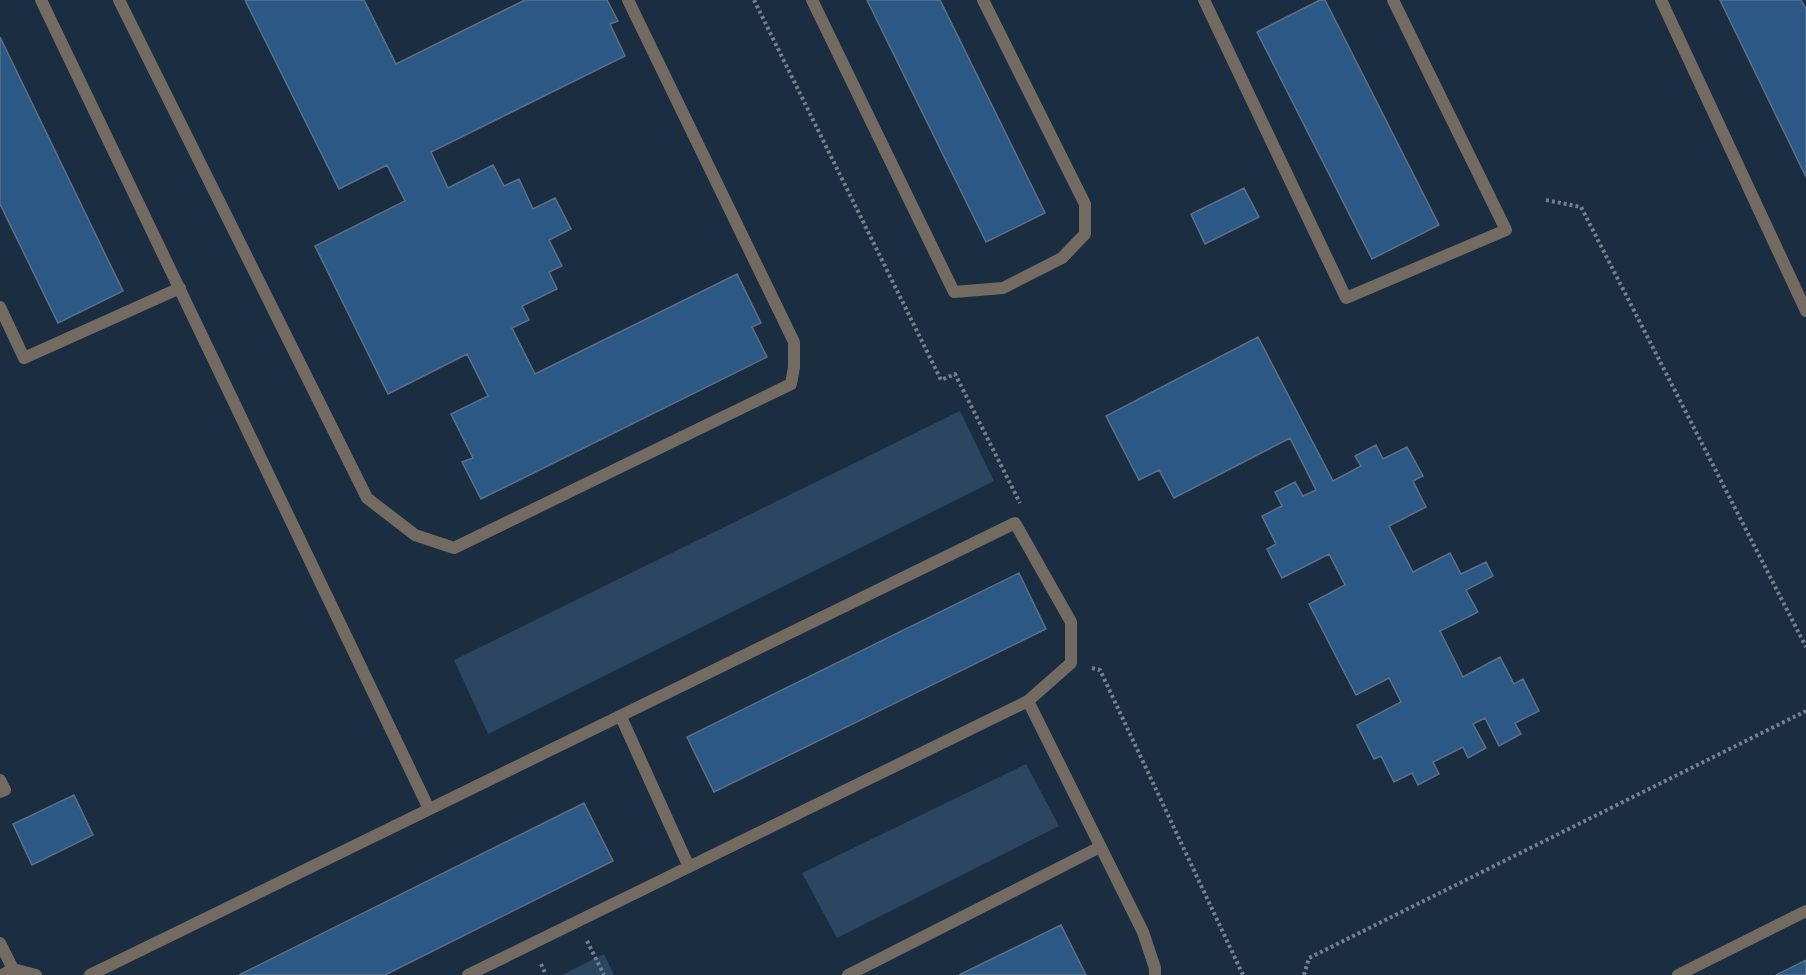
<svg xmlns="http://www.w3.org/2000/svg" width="1806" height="975" font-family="'Fira Sans',sans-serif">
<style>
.green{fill:#2c4560}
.building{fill:#2c5886;stroke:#5c7086;stroke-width:1.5}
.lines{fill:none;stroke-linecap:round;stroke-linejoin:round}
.path{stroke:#71808f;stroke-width:4;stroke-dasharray:3 3;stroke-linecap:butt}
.lane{stroke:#736b61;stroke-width:12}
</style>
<rect width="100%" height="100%" fill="#1b2d40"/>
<path class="green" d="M 960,411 L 994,481 L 488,734 L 454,660 Z
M 1026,764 L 1059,826 L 837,938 L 802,873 Z
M 604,954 L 614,975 L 562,975 Z"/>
<path class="building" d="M 245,0 L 364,0 L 396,64 L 525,0 L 607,0 L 618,21 L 610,24 L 625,56 L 431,152 L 448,188 L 493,165 L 504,186 L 519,179 L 533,209 L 555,198 L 571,229 L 549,240 L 562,266 L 549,272 L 557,289 L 522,306 L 529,320 L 512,328 L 535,374 L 737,274 L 761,323 L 752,327 L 767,357 L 481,499 L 462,462 L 473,458 L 451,414 L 488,396 L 467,354 L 388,394 L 315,246 L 405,201 L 387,165 L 339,189 Z
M 867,0 L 940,0 L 1045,213 L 986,242 Z
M 1320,0 L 1325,0 L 1439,225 L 1372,259 L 1257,32 Z
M 1720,0 L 1801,0 L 1806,9 L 1806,177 Z
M 0,37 L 123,291 L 58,323 L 0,204 Z
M 1244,188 L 1259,217 L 1205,244 L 1191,214 Z
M 1258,337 L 1333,481 L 1361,466 L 1355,456 L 1376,445 L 1383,459 L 1407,447 L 1423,476 L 1413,481 L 1426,507 L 1389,526 L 1413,572 L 1450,553 L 1461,574 L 1486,562 L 1493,576 L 1466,590 L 1478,612 L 1440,631 L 1463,677 L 1500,657 L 1514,684 L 1523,679 L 1539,711 L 1515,723 L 1521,734 L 1499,746 L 1485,718 L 1473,724 L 1486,748 L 1468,758 L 1463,747 L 1433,762 L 1439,774 L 1418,785 L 1412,773 L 1394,782 L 1381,756 L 1374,759 L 1357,725 L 1401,702 L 1389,678 L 1356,695 L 1309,604 L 1345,585 L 1329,554 L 1282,578 L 1267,549 L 1276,544 L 1262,516 L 1282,506 L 1275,492 L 1295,482 L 1303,496 L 1316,490 L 1290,438 L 1174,498 L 1159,470 L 1139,480 L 1106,416 Z
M 1019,573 L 1046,629 L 714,792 L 687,737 Z
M 74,795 L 93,835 L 32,865 L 13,824 Z
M 584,803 L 613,861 L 385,975 L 239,975 Z
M 1061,925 L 1086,975 L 959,975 Z
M 1806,960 L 1806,975 L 1776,975 Z"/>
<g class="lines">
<path class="path" d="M 754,0 L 941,380 L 955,374 L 1020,503
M 1546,200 L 1581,207 L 1806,647
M 1092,668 L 1100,670 L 1243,975
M 587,941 L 604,975
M 541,964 L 546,975
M 1304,975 L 1309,958 L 1806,711"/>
<path class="lane" d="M 41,0 L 429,809
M 119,0 L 367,498 L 415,535 L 454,548 L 791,384 L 794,367 L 794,342 L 628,0
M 812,0 L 954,292 L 1003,288 L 1062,258 L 1085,234 L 1085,204 L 983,0
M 1204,0 L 1346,298 L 1506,230 L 1393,0
M 1661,0 L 1806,311
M 0,307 L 24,358 L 180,288
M 621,717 L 689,867
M 0,780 L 5,790 L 0,792
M 0,943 L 13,969
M 2,975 L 13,969 L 36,975
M 90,975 L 1015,523 L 1071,622 L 1071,663 L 1028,701
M 468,975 L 1028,701 L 1143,932 L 1155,968 L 1155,975
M 848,975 L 1100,847
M 1678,975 L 1806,911"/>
</g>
</svg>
